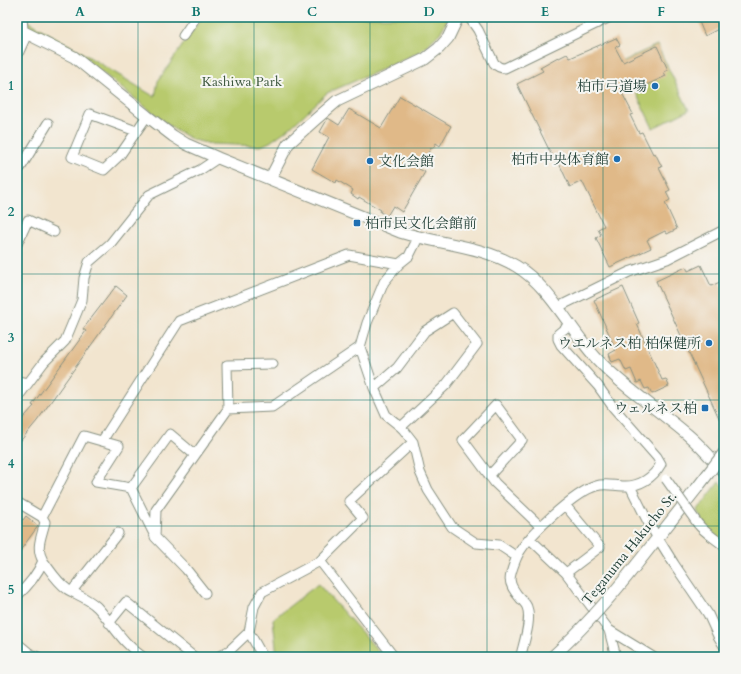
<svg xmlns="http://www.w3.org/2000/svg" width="741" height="674" font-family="Cardo,'Noto Serif JP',serif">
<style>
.green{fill:#b8ca6d;stroke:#6c8450}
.building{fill:#e0b988}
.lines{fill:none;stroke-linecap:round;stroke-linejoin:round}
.minor-casing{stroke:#889182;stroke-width:11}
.tertiary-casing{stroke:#889182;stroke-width:13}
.minor{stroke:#fff;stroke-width:9}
.tertiary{stroke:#fff;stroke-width:11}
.minor-bridge-casing{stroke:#889182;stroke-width:11;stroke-linecap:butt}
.tertiary-bridge-casing{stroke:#889182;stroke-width:13;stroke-linecap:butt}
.minor-bridge{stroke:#fff;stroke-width:9}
.tertiary-bridge{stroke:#fff;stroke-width:11}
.grid{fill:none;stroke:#0f766e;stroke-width:1;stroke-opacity:0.55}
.poi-dot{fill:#1f6fb2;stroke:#f6f6f2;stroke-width:1.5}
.labels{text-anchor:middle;stroke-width:4;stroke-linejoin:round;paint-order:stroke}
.park-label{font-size:14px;fill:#3e593f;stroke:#f6f6f2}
.poi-label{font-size:14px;fill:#1f3d34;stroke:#f6f6f2;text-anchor:end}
.street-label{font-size:14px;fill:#1f3d34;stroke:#f6f6f2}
.neatline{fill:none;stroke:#0f766e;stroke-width:1.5}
.grid-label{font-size:13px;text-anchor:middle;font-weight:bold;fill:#0f766e}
</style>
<rect width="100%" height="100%" fill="#f6f6f2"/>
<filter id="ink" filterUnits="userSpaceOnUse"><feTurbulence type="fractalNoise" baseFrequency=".025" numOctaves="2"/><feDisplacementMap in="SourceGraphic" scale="8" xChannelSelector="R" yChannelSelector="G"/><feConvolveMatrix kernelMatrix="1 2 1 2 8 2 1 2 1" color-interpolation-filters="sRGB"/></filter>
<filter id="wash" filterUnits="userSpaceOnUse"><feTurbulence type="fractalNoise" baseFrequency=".012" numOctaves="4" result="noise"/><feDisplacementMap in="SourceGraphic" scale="16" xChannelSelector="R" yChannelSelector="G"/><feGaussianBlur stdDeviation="0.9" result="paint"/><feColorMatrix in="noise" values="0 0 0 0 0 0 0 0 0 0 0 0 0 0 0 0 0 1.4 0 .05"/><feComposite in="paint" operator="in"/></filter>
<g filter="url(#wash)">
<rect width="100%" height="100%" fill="#f2e5cf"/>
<path class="green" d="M 202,17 L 449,17 L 440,33 L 421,51 L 394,64 L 327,93 L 291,127 L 270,142 L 261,146 L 211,144 L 193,140 L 172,128 L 75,51 L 28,28 L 27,21 L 76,49 L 155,97 L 158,81 Z
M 657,45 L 689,110 L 653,128 L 621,62 Z
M 719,482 L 724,487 L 724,543 L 708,530 L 697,511 Z
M 318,584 L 384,657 L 277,657 L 273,619 Z"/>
<g id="blocks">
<path class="building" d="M 697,17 L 724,17 L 724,26 L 705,36 Z
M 616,38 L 620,45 L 615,47 L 623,62 L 657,46 L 668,70 L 664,72 L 666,76 L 642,87 L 640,84 L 622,93 L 633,114 L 630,115 L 639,133 L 642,132 L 653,154 L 655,153 L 662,167 L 659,168 L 670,190 L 666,192 L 670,200 L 665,203 L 677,229 L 667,234 L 665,231 L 647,240 L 651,248 L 610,267 L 596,238 L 601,235 L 598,229 L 604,226 L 582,181 L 570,187 L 558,161 L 555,162 L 517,84 L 543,71 L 540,67 L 558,57 L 559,58 L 567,54 L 570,58 Z
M 400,96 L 451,126 L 440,146 L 436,143 L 433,148 L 431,148 L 423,161 L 419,169 L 425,172 L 402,212 L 393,206 L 387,216 L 380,212 L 381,210 L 359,197 L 358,199 L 351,194 L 353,190 L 337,180 L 336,183 L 312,169 L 329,137 L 320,132 L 328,118 L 339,125 L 349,109 L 381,128 Z
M 701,265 L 711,286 L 720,282 L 724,290 L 724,429 L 656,281 L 686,267 L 688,271 Z
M 116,286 L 127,295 L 37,421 L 17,445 L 17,425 L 34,406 L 32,405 L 86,331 L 83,329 Z
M 623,287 L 639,323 L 637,324 L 662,380 L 666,379 L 669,386 L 652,394 L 649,388 L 645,389 L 641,381 L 637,383 L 631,369 L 626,371 L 620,359 L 612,362 L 609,354 L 616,350 L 594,300 Z
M 26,516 L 38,526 L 17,555 L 17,525 L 21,519 L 23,520 Z"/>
</g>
</g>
<g filter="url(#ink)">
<use href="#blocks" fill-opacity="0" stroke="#889182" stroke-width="1"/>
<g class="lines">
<g class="minor-casing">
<path id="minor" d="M 469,17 L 478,30 L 494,63 C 498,67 500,68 505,68 L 610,17
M 183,36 L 196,17
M 17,56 L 27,34
M 136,131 L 90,114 L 72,157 L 104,170 L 120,155 L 147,116
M 17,168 L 21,167 L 48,123
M 17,244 L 28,220 L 54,232
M 558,307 L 629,272 L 667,259 L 724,230
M 360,347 L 367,323 L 384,282 L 399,264
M 17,381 L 28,383
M 17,398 L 44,362 L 65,341 L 82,300 L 84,278 L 89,262 L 110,244 L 149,195 L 200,170 L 218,158
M 228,409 L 227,365 L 273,364
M 401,427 L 446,385 L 477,344 L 453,313 L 425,331 L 397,368 L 374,388 L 386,415 L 401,427 L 403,429 L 413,442
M 102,441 L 179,321 L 349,255 L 399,264 L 409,256 L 418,238
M 489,476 L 522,440 L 496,405 L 463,440 L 495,483 L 540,526
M 630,486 L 648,522 L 674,564 L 708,614 L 718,636 L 724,646
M 17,502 L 42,517 L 45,522 C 42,536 35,547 43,561
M 565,505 L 600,547 L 566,573
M 42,517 L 84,436 L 119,446 L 96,482 L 131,488
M 698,524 C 705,533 715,538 724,546
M 155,536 L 131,488 L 170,434 L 195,455
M 530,539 L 566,573 L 609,630 L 616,657
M 72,591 L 118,533
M 205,593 L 186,569 L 155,537 L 156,510 L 228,409 L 272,407 L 360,347 L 374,388
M 17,596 C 28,586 37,575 43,561 C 50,570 57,582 67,589 C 77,595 88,598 97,607 C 113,624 122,643 143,657
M 109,623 L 126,602 L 194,657
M 609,630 L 653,657
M 17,643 L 29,653 L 38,657
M 218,657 L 230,650 L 249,632
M 263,657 L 249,632 L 254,607 L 262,592 L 320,561
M 394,657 L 320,561 L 363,518 L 349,501 L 413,442 L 420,472 L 428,490 L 452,527 L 476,543 L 499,545 L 517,557
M 523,657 L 521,655 C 524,642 532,619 527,607 C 526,604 522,600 520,598 C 506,582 509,577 516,559 C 524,538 575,492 596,486 C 605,483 614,486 623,486 C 639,487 653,478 661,464 L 657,457 L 613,407 L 598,386 L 561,345 L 558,339 L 558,334 L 569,325"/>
</g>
<g class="tertiary-casing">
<path id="tertiary" d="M 21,17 L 22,30 L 24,32 L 74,57 L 147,116 L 173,136 L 186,144 L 218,158 L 400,232 C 438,244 481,245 516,266 C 550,286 570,330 597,359 C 624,388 658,409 688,435 C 701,446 712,459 724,472
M 270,179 L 288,144 L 316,119 L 337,101 L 425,59 L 439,48 L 448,38 L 458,17
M 637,564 L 697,488"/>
</g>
<use href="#minor" class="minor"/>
<use href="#tertiary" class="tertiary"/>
<g class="minor-bridge-casing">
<path id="minor-bridge" d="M 666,479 L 698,524"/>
</g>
<g class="tertiary-bridge-casing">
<path id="tertiary-bridge" d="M 697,488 L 724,453
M 552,657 C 583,629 611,597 637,564"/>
</g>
<use href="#minor-bridge" class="minor-bridge"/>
<use href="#tertiary-bridge" class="tertiary-bridge"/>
</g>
</g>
<path class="grid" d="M 138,17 L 138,657M 254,17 L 254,657M 370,17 L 370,657M 487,17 L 487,657M 603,17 L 603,657M 17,148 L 724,148M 17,274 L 724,274M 17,400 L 724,400M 17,526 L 724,526"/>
<g class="poi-dot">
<circle cx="655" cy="86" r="4"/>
<circle cx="617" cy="159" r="4"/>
<circle cx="370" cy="161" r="4"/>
<rect x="353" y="219" width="8" height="8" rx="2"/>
<circle cx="709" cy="343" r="4"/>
<rect x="701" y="404" width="8" height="8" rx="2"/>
</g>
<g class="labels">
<g class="park-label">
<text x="242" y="86">Kashiwa Park</text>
</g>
<g class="poi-label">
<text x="647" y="91">柏市弓道場</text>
<text x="609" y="164">柏市中央体育館</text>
<text x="378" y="166" text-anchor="start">文化会館</text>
<text x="365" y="228" text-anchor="start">柏市民文化会館前</text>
<text x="701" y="348">ウエルネス柏 柏保健所</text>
<text x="697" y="413">ウェルネス柏</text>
</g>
<g class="street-label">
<text transform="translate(629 548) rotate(-51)" y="5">Teganuma Hakucho St.</text>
</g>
</g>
<rect width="741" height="674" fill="none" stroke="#f6f6f2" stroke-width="44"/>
<rect x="22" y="22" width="697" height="630" class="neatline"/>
<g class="grid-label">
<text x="80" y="16">A</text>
<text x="196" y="16">B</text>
<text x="312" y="16">C</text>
<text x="429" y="16">D</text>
<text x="545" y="16">E</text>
<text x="661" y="16">F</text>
<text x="11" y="90">1</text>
<text x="11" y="216">2</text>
<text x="11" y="342">3</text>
<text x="11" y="468">4</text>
<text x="11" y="594">5</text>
</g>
</svg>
